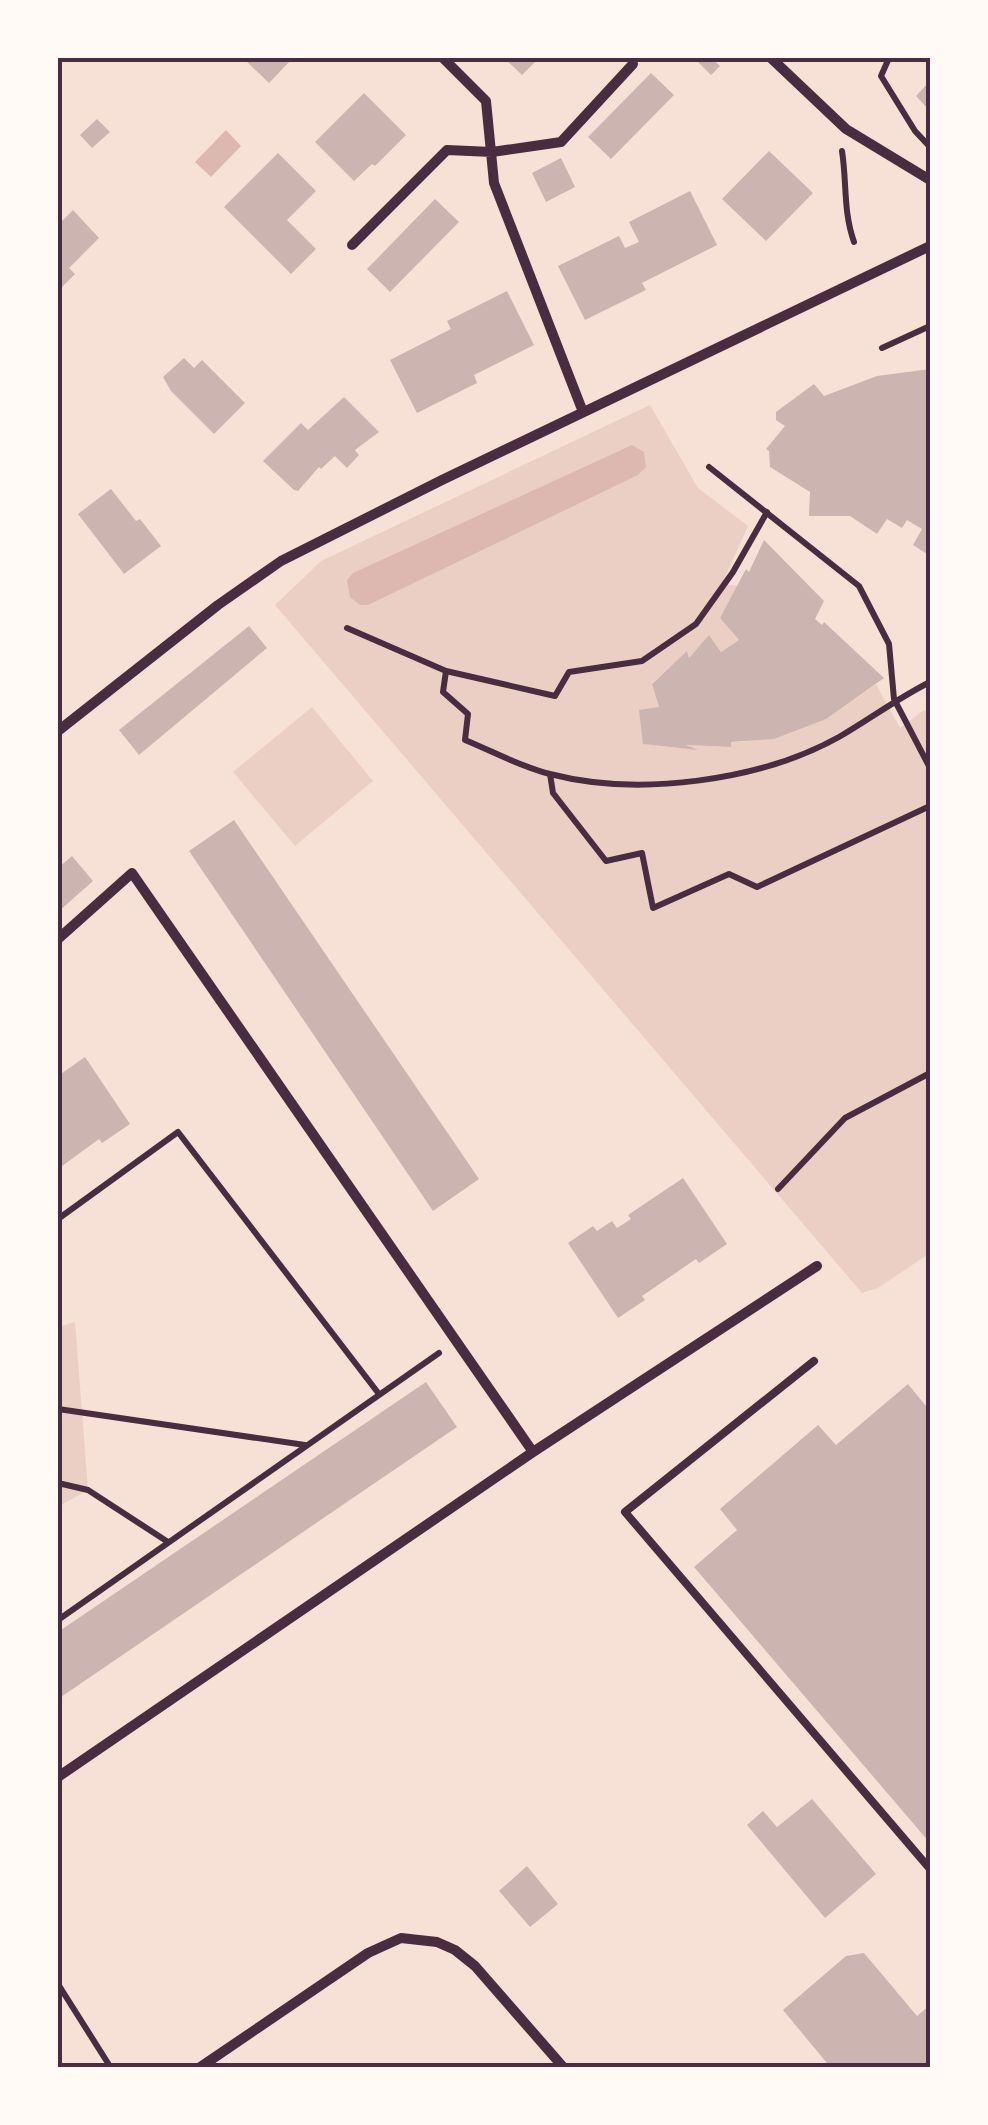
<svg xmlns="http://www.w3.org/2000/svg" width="988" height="2125" font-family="Jost,sans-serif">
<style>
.green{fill:#ebcfc5}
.water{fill:#dcb8b0}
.building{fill:#ccb4b1}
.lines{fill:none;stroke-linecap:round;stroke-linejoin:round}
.path{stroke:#4a2c40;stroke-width:6}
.service{stroke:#4a2c40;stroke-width:8}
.minor{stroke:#4a2c40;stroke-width:10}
.neatline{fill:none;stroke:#4a2c40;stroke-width:4}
</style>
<rect width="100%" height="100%" fill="#f7e1d7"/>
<path class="green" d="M 650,405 L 698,488 L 748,526 L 722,584 L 738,586 L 720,618 L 739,640 L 721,652 L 710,636 L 689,658 L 687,652 L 652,683 L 659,707 L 651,709 L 644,744 L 690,749 L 689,745 L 731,747 L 729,742 C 787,742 830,718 876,684 L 900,728 L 924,710 L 930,712 L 930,1253 L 878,1288 L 862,1293 L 275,605 L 321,561 Z
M 312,707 L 373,781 L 295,846 L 233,772 Z
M 75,1322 L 88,1490 L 58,1507 L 58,1327 Z"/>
<path class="water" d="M 226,130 L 241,146 L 211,177 L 195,162 Z
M 632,445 L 644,452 L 646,467 L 638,475 L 368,605 L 360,605 L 350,597 L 347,580 L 353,573 Z"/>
<path class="building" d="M 243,58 L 293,58 L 269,83 Z
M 504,58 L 539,58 L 522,75 Z
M 699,58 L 711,58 L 720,66 L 711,75 L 696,60 Z
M 651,73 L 674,95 L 611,159 L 588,137 Z
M 930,81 L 930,111 L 916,96 Z
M 364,93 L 406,135 L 375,166 L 372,164 L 354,181 L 315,142 Z
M 97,119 L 110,132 L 92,148 L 80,135 Z
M 769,151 L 813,193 L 766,241 L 722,199 Z
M 278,153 L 316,191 L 287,220 L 316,249 L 291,274 L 224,207 Z
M 561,158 L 575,187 L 546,202 L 532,173 Z
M 690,191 L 717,245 L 642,283 L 646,290 L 585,320 L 558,266 L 619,236 L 625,248 L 639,242 L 629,222 Z
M 435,199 L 459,222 L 390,292 L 367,269 Z
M 73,210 L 99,238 L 69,268 L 75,274 L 60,289 L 58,225 Z
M 507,291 L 534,345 L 474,375 L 477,383 L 417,413 L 390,360 L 451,329 L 447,321 Z
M 184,358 L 194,368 L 202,360 L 245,403 L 214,434 L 171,391 L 163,377 Z
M 930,369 L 930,556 L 913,545 L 922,529 L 907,520 L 902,528 L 887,519 L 877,534 L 850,516 L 809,516 L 810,492 L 770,467 L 769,451 L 766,449 L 785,426 L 776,420 L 776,412 L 814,384 L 824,396 L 877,376 Z
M 344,397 L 379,432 L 355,450 L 359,455 L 347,468 L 335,456 L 321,469 L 319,467 L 298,491 L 294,490 L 263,461 L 301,423 L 308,430 Z
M 111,489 L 136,521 L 140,519 L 161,546 L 124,574 L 78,514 Z
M 764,540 L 824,601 L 815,619 L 822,625 L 824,622 L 884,678 L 826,719 L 774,739 L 731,742 L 731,747 L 686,745 L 698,750 L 643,744 L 639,710 L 659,707 L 652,684 L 687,651 L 689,658 L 709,635 L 721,652 L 739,640 L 720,618 L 746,569 L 749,572 Z
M 249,626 L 267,648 L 139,755 L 119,730 Z
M 234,820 L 479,1179 L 433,1211 L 189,851 Z
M 72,856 L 93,881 L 58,912 L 58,868 Z
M 85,1057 L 130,1124 L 102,1143 L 99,1139 L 58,1169 L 58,1076 Z
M 683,1178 L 727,1244 L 699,1263 L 696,1259 L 642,1296 L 645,1300 L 618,1318 L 568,1243 L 593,1226 L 597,1231 L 612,1221 L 617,1228 L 631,1219 L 628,1215 Z
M 426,1382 L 457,1427 L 58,1699 L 58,1632 Z
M 908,1384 L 930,1411 L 930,1843 L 694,1567 L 737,1530 L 720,1509 L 818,1425 L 836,1445 Z
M 812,1799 L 876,1874 L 825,1918 L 747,1825 L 763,1811 L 777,1827 Z
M 527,1866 L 558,1904 L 530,1927 L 499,1891 Z
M 864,1953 L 917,2016 L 930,2005 L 930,2068 L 831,2068 L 783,2010 L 846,1956 Z"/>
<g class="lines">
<path class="path" d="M 889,58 L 881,76 L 915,131 L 930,147
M 842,151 C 847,183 843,211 854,242
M 882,348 L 930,326
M 709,467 L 859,586 L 889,644 L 894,699 L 930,768
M 347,628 L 446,671 L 443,692 L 468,714 L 465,740 C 492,751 521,767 550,774 C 638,797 760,781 839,737 C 870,719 898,698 930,682
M 446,671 L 555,696 L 569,672 L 642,661 L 696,624 L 733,572 L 767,512
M 550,774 L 553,793 L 606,861 L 642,853 L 653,908 L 729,874 L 757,887 L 930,806
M 778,1189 L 845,1118 L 930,1073
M 58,1219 L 178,1132 L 379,1394
M 58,1409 L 305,1445
M 58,1483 L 88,1490 L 168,1542
M 58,1620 L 439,1353
M 58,1984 L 111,2068"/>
<path class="service" d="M 814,1361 L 625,1512 L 930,1869"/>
<path class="minor" d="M 443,58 L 486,101 L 494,183 L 583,412
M 771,58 L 846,129 L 930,180
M 352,245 L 447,150 L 492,152 L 561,142 L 633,64
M 58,731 L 218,605 L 281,561 L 442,480 L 930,246
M 58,939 L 132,873 L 533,1452
M 58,1777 L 533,1452 L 817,1266
M 199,2068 L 368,1953 L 401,1938 L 437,1942 L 455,1950 L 475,1966 L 564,2068"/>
</g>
<rect width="988" height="2125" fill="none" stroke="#fffaf5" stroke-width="120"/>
<rect x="60" y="60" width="868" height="2005" class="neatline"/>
</svg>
